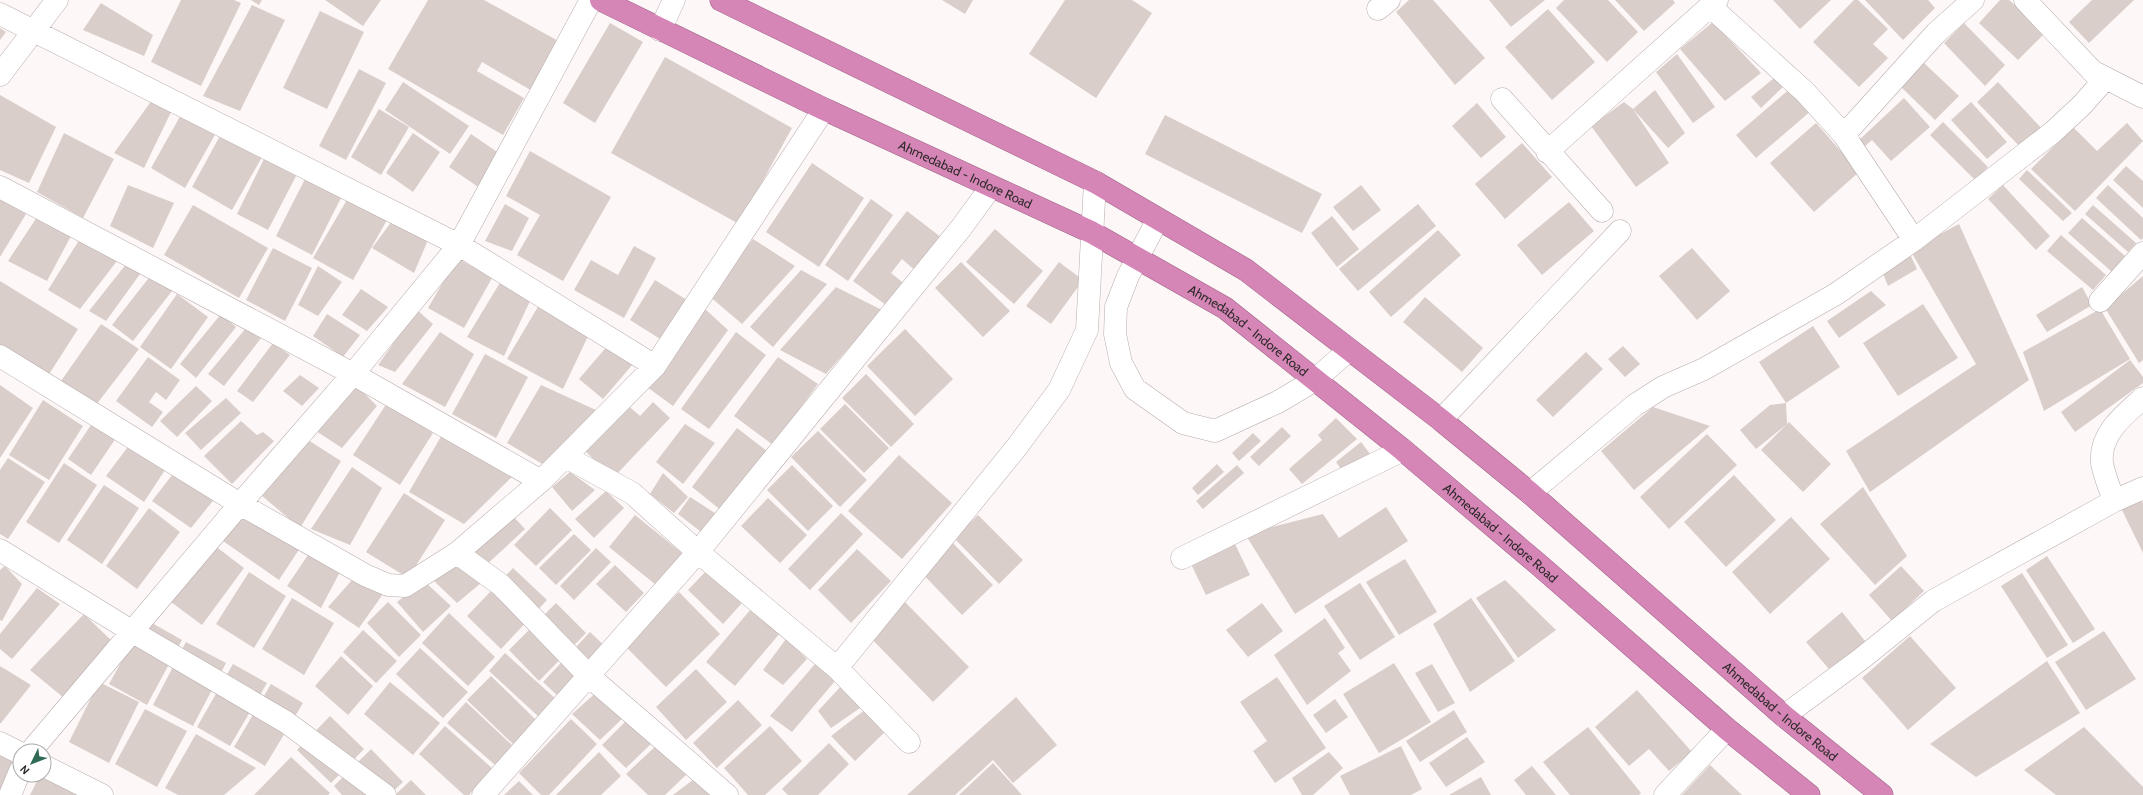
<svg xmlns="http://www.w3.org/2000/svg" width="2143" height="795" font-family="Cabin,sans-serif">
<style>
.building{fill:#d9cec9}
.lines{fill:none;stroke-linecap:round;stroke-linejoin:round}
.minor-casing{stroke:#b8acad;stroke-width:23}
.highway-casing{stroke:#9b6585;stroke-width:23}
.minor{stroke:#fff;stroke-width:22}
.highway{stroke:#d586b6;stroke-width:22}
.labels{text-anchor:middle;stroke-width:4;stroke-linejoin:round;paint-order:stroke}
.street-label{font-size:13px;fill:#2e292a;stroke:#fff}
</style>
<rect width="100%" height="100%" fill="#fef7f7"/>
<path class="building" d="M 181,0 L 234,0 L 241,3 L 201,86 L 151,62 Z
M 251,0 L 262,0 L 259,5 Z
M 325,0 L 381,0 L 363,26 Z
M 428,0 L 484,0 L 562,43 L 534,92 L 482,62 L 477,71 L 524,98 L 503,135 L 388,69 Z
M 942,0 L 973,0 L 965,14 Z
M 1065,0 L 1132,0 L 1152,13 L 1096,98 L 1029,54 Z
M 1409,0 L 1433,0 L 1485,58 L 1455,85 L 1396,12 Z
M 1489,0 L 1545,0 L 1511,27 Z
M 1564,0 L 1608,0 L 1638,32 L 1607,62 L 1556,8 Z
M 1615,0 L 1673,0 L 1675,3 L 1644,31 Z
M 1773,0 L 1831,0 L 1800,29 Z
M 1854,0 L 1858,0 L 1888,29 L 1873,44 L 1888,58 L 1859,87 L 1813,42 Z
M 1865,0 L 1928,0 L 1935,8 L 1903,40 Z
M 2000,0 L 2009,0 L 2046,32 L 2018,60 L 1979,23 Z
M 2092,0 L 2134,0 L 2089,43 L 2069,22 Z
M 101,3 L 153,35 L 144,56 L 83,30 Z
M 252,5 L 285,20 L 240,111 L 203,96 Z
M 1548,9 L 1595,62 L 1552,100 L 1505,47 Z
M 320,11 L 364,32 L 327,109 L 283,88 Z
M 1713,22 L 1761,73 L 1725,101 L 1680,49 Z
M 610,23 L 643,42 L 595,123 L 563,103 Z
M 1964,23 L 2005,65 L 1985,86 L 1944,43 Z
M 0,28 L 6,32 L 0,40 Z
M 1677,54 L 1715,107 L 1693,123 L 1656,72 Z
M 665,57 L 792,128 L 739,224 L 611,153 Z
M 1923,62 L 1959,96 L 1935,120 L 1900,86 Z
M 359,69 L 386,83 L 346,160 L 319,146 Z
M 1774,78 L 1783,87 L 1761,108 L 1751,97 Z
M 403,82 L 469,126 L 450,154 L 385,110 Z
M 1998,82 L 2044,131 L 2023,150 L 1977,102 Z
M 1792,87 L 1812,110 L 1756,158 L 1736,135 Z
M 1655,90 L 1685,133 L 1668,148 L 1633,109 L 1669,163 L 1636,187 L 1591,126 L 1624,102 L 1633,109 Z
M 0,95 L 56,127 L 29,183 L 0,170 Z
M 1904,98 L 1930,127 L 1891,161 L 1872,140 L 1863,148 L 1857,142 Z
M 152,100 L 172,110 L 144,168 L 114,153 Z
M 1971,102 L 2007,142 L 1987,159 L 1951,120 Z
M 1477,103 L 1506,137 L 1481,158 L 1452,126 Z
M 379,109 L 409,127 L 381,175 L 351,157 Z
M 182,113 L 216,133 L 185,188 L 151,168 Z
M 1165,115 L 1322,194 L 1302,233 L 1145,154 Z
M 1943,122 L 1988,167 L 1975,180 L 1930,135 Z
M 1816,123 L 1859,172 L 1814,212 L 1770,163 Z
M 2127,123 L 2143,141 L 2075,211 L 2031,169 L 2073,127 L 2097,151 Z
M 64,133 L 114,159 L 83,218 L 37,192 Z
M 413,133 L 440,152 L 413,192 L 386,173 Z
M 221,134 L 262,157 L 232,210 L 192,187 Z
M 471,134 L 503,156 L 481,189 L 449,167 Z
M 1522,143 L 1552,177 L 1505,219 L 1475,184 Z
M 530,151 L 611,197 L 563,281 L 517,255 L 540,215 L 506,196 Z
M 264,159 L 296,176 L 268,230 L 237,214 Z
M 812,163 L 864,198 L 819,267 L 766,232 Z
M 2126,166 L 2143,181 L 2143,208 L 2113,180 Z
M 2027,170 L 2072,213 L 2063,221 L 2019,179 Z
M 306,177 L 342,196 L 312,255 L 276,236 Z
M 128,185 L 174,203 L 153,248 L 110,226 Z
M 1361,185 L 1381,210 L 1353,231 L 1333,207 Z
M 2003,185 L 2050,236 L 2036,250 L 1988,199 Z
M 2108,185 L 2143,218 L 2143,238 L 2141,240 L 2096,198 Z
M 348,198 L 387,220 L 353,280 L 313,258 Z
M 0,199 L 26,214 L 0,257 Z
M 871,199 L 893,215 L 848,281 L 825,265 Z
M 1569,202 L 1594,231 L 1542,275 L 1517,245 Z
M 505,204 L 529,218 L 512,251 L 485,241 Z
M 1418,204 L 1436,226 L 1358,291 L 1339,269 Z
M 193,205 L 268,248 L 239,298 L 164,255 Z
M 2093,205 L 2136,243 L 2128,252 L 2085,214 Z
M 907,211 L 942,238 L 917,272 L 902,259 L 891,273 L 907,286 L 890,308 L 853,281 Z
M 39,214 L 71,236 L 47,281 L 8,261 Z
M 1332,216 L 1359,249 L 1337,267 L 1311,233 Z
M 2082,218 L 2125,256 L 2112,272 L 2068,233 Z
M 392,221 L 428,240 L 414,273 L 372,248 Z
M 1959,224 L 2029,380 L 1870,492 L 1846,451 L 1976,364 L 1910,250 Z
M 995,229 L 1043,271 L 1014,304 L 966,262 Z
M 1438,230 L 1461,255 L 1391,317 L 1369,292 Z
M 2061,235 L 2106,275 L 2093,290 L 2047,251 Z
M 81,237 L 120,257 L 80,309 L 48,290 Z
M 753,239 L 795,266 L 742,324 L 708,295 Z
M 634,246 L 656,258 L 624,318 L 574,290 L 591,260 L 618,275 Z
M 273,248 L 312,268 L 285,321 L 246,300 Z
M 1692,248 L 1730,291 L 1697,320 L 1659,276 Z
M 1908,250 L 1917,269 L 1888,286 L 1880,266 Z
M 457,258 L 492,278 L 464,328 L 428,308 Z
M 961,262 L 1010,311 L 983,337 L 935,288 Z
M 1059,262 L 1083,280 L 1051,324 L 1026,306 Z
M 127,263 L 143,270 L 106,321 L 89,311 Z
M 318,266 L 342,282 L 318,316 L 298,305 Z
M 801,270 L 827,284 L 773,347 L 750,327 Z
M 151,275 L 172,291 L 133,341 L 112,325 Z
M 2143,276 L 2143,360 L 2139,363 L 2105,308 Z
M 655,280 L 690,302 L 665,342 L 630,320 Z
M 0,281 L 78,329 L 46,379 L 0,351 Z
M 501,281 L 531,299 L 504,356 L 467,337 Z
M 836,287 L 882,310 L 826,374 L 780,350 Z
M 2082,287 L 2092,305 L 2047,332 L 2036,315 Z
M 361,289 L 388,307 L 367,331 L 342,315 Z
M 1871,291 L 1886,305 L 1839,338 L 1827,321 Z
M 177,294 L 208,317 L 171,369 L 140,347 Z
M 1425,297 L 1483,348 L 1462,372 L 1403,322 Z
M 1923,304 L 1958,358 L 1898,396 L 1863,343 Z
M 539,305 L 589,334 L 563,389 L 507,359 Z
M 705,309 L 728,330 L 673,406 L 647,387 Z
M 2100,309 L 2130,359 L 2044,411 L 2023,352 Z
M 417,310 L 433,324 L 395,372 L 378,365 Z
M 221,314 L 236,327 L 196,378 L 180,364 Z
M 327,314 L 360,335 L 343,357 L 313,336 Z
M 101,324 L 139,349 L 96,405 L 61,381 Z
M 1813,326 L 1840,367 L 1786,403 L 1787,424 L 1756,449 L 1740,430 L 1770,405 L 1786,403 L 1759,362 Z
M 246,328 L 262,337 L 224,386 L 208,374 Z
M 905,329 L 953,379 L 915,416 L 867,366 Z
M 440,332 L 474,354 L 445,407 L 402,384 Z
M 736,332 L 766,355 L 709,429 L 681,409 Z
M 273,343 L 290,355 L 253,402 L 237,391 Z
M 609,344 L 633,364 L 603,399 L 579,379 Z
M 1623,346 L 1640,364 L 1625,377 L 1608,359 Z
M 1586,352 L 1603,369 L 1553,417 L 1536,400 Z
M 485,354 L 528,377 L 496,438 L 452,414 Z
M 148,357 L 180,380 L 166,400 L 156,392 L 149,402 L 163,412 L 152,427 L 116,401 Z
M 778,357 L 818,384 L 773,445 L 734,416 Z
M 2130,360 L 2143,377 L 2143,383 L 2075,432 L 2061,412 Z
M 866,374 L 914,424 L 891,447 L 842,398 Z
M 300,375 L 319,388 L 302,406 L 283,391 Z
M 354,383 L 377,406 L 342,448 L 316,431 Z
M 0,385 L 33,408 L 0,458 Z
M 541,385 L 596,410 L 544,465 L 507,443 Z
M 196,386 L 212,401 L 177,437 L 160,421 Z
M 226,398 L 241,413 L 201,450 L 185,433 Z
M 43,400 L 83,426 L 49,480 L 9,455 Z
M 624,402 L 640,416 L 653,402 L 670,418 L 613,478 L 581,447 Z
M 387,403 L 433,433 L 400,485 L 353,455 Z
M 845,404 L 889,448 L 864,473 L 820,429 Z
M 1653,407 L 1710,426 L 1634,490 L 1601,451 Z
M 1336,418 L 1357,439 L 1302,484 L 1289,469 L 1322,440 L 1318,435 Z
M 241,421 L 257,435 L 263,432 L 274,441 L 232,484 L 204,456 Z
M 93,422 L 116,438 L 91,475 L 68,459 Z
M 1789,422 L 1831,464 L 1803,492 L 1761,450 Z
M 685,424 L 715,443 L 683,484 L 656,462 Z
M 1282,427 L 1291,436 L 1259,466 L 1250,457 Z
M 737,428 L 767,451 L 722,511 L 692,487 Z
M 818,431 L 867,480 L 840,507 L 791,457 Z
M 443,433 L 518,471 L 464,524 L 409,492 Z
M 1253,433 L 1261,441 L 1239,461 L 1232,453 Z
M 1707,434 L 1737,465 L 1669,529 L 1640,497 Z
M 308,440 L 341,461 L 300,528 L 261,495 Z
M 1361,442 L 1371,455 L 1345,475 L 1336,462 Z
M 130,444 L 167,467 L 144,502 L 106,476 Z
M 899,455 L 952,503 L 902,559 L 848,511 Z
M 8,458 L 45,482 L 8,539 L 0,534 L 0,470 Z
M 64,463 L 97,485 L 59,543 L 26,522 Z
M 1217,464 L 1224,472 L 1198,495 L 1192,488 Z
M 792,465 L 833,506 L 808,531 L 767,490 Z
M 1237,465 L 1244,473 L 1203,509 L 1196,501 Z
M 352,467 L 382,488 L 350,545 L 311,529 Z
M 176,470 L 216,497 L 191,528 L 152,501 Z
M 570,472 L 595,490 L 572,511 L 552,487 Z
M 663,473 L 688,497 L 674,513 L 650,494 Z
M 1734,475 L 1776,520 L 1726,567 L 1684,522 Z
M 104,485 L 139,508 L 102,564 L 67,540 Z
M 1863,487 L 1907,556 L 1875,585 L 1820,524 Z
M 606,491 L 624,508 L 594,538 L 575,519 Z
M 404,493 L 445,520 L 408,578 L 366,552 Z
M 690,497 L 718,515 L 705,535 L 678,514 Z
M 768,498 L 807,535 L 780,563 L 741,526 Z
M 2140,498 L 2143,503 L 2143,553 L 2121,508 Z
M 1386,507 L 1408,541 L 1295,614 L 1245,534 L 1323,514 L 1339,538 Z
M 149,508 L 180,532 L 137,589 L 106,566 Z
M 550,508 L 572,530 L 536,566 L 514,545 Z
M 841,513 L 863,534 L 810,590 L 788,569 Z
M 240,514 L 300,548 L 279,580 L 223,541 Z
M 512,515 L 525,529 L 484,567 L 471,553 Z
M 635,515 L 687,557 L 661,589 L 609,547 Z
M 978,515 L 1023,560 L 999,584 L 954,538 Z
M 1791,517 L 1830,559 L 1770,614 L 1732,572 Z
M 574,534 L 591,550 L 556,585 L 539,568 Z
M 950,540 L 993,585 L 962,615 L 919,570 Z
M 210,542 L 244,568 L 202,625 L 167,599 Z
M 1235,544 L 1250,575 L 1206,595 L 1191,564 Z
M 596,548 L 611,562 L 574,600 L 560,586 Z
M 857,549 L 891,581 L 851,623 L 818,590 Z
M 308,555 L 341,570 L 321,608 L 287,586 Z
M 2047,556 L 2095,629 L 2073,643 L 2026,570 Z
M 1405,559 L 1437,612 L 1399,635 L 1366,582 Z
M 456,561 L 481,583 L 457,603 L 432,579 Z
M 615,565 L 644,593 L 626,612 L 596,584 Z
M 5,566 L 22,584 L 2,621 L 0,620 L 0,570 Z
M 1901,566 L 1924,591 L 1892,621 L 1869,595 Z
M 513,568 L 547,600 L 501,649 L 467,616 Z
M 708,569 L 742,603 L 723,624 L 688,590 Z
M 249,572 L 286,596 L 254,648 L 216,624 Z
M 2022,573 L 2068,645 L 2047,658 L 2001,586 Z
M 353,579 L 383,594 L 359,628 L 328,607 Z
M 1505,580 L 1556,630 L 1518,658 L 1476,598 Z
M 424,581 L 451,606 L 423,632 L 397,602 Z
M 1360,583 L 1395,637 L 1360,660 L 1324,606 Z
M 37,588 L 60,604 L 12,659 L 0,649 L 0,634 Z
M 679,592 L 720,634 L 666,687 L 625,646 Z
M 292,598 L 334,623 L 304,675 L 262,649 Z
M 901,598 L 969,667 L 933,702 L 866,633 Z
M 1471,598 L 1515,661 L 1470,692 L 1433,624 Z
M 388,602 L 421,635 L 399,657 L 367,623 Z
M 556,603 L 586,633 L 539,681 L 509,650 Z
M 1262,603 L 1283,631 L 1248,657 L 1226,630 Z
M 751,609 L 781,632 L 735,686 L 706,662 Z
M 1842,612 L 1869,646 L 1834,675 L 1806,642 Z
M 449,613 L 495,657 L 468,686 L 422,643 Z
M 84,614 L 117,646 L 64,698 L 30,670 Z
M 1325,618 L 1345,648 L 1338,653 L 1351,671 L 1307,705 L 1274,655 Z
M 145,619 L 182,640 L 147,705 L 109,684 Z
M 363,630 L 397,661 L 376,683 L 343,652 Z
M 2104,631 L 2136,679 L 2086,710 L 2055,662 Z
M 590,632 L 609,650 L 561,699 L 543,682 Z
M 1910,636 L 1956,688 L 1908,730 L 1862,678 Z
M 786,639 L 807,659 L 783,685 L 763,670 Z
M 186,642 L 226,663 L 193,726 L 153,705 Z
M 420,648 L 468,692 L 443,718 L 396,674 Z
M 505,653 L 557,700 L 540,718 L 489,671 Z
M 341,656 L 373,686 L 348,715 L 315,686 Z
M 2047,661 L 2080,713 L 1976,777 L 1930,744 Z
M 1394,663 L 1431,722 L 1379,753 L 1343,694 Z
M 233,664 L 267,683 L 230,746 L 197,727 Z
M 815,664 L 835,681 L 792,732 L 770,716 Z
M 1432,664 L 1455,703 L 1438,712 L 1415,673 Z
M 0,666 L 31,685 L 1,723 L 0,723 Z
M 696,669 L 727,702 L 686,740 L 656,707 Z
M 491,676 L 536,720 L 513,744 L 467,700 Z
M 1277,677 L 1326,748 L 1275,783 L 1253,751 L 1267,741 L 1240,702 Z
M 99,682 L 139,702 L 109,763 L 69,742 Z
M 390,682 L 440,723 L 413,755 L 364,714 Z
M 271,684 L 303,703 L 265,766 L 234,747 Z
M 842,685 L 863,706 L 831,728 L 818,711 Z
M 599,690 L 625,716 L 600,740 L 572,714 Z
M 1637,690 L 1692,752 L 1669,771 L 1649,749 L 1629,766 L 1595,727 Z
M 1016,697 L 1057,745 L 1013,783 L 993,760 L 955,795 L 907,795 Z
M 1335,699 L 1348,717 L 1326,733 L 1313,715 Z
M 738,700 L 762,725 L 717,768 L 693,743 Z
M 466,702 L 512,745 L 495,765 L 447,723 Z
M 145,709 L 187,731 L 157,787 L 115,764 Z
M 866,709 L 887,730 L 855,761 L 831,736 Z
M 1454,710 L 1467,732 L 1420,762 L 1406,741 Z
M 330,716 L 364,749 L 331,783 L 297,750 Z
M 571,719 L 597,744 L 549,795 L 541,795 L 519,773 Z
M 628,719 L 654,741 L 626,768 L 602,745 Z
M 445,726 L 493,769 L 469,795 L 464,795 L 419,754 Z
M 770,726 L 802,761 L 765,795 L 748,795 L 724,768 Z
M 1588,727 L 1641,793 L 1639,795 L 1570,795 L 1543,762 Z
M 2084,727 L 2143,787 L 2143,795 L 2056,795 L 2024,770 Z
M 196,734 L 256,768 L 224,795 L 178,795 L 165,788 Z
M 1467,737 L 1485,762 L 1446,787 L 1429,763 Z
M 829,743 L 849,764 L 818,795 L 788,795 L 782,789 Z
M 658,744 L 687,774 L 665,795 L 648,795 L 626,774 Z
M 1401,746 L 1422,789 L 1411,795 L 1350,795 L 1340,776 Z
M 371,749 L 403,782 L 389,795 L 342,795 L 334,786 Z
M 0,751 L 20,762 L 0,795 Z
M 599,752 L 621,776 L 601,795 L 556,795 Z
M 1329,752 L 1343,768 L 1313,795 L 1302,795 L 1292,778 Z
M 291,757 L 330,793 L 328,795 L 254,795 Z
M 993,763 L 1022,795 L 959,795 Z
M 1710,765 L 1742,795 L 1682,795 Z
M 1532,766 L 1556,795 L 1526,795 L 1514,780 Z
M 40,775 L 81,795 L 30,795 Z
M 1481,777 L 1491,795 L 1449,795 Z
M 694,779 L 711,795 L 673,795 Z
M 411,780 L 426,795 L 395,795 Z
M 519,781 L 533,795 L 504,795 Z"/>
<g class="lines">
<g class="minor-casing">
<path id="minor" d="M 1711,7 L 1805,92 L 1844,135 L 1914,240
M 1378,9 L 1389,0
M 0,14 L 459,245 L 655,366
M 660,30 L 674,0
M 2092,71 L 2143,97
M 0,75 L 57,0
M 1502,99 L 1602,211
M 1844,135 L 1936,33 L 1973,0
M 1547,152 L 1717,0
M 0,187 L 353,374 L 541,481
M 1158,219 L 1128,276 L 1116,307 L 1115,334 L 1121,363 L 1135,389 L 1183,423 L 1215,431 L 1278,402 L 1315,380 L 1349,350
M 2100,301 L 2143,253
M 0,356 L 240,504 L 365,575 L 388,585 L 405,586 L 457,553 L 541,481 L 655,366 L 824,109
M 1441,420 L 1620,231
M 566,457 L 632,493 L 698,552 L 837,668 L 909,742
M 1530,493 L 1635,405 L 1663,387 L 1704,369 L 1836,294 L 1914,240 L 2053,132 L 2082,105 L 2098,87 L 2099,82 L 2097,76 L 2025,0
M 2114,501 C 2110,489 2104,475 2102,463 C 2099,434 2124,415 2143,398
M 0,550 L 133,632 L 286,722 L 385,795
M 457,553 L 501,585 L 590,677 L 727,795
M 1182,558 L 1403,450
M 837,668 L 1016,448 L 1059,390 L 1087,330 L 1095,182
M 1784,716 L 1861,659 L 1933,601 L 2114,501 L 2143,488
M 0,743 L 20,753
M 31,751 L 240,504 L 353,374 L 459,245 L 591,0
M 44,766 L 102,795
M 10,795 L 20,771
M 483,795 L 698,552 L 961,228 L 991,187
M 1665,795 L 1727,729"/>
</g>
<g class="highway-casing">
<g id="highway">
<path id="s1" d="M 601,0 L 824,109 L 1091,232 L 1225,308 L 1403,450 L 1538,564 L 1727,729 L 1809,795"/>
<path id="s2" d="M 721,0 L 1095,182 L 1246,270 L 1441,420 L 1530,493 L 1784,716 L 1882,795"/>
</g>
</g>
<use href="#minor" class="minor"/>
<use href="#highway" class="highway"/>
</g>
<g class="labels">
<g class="street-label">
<text dy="5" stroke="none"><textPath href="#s1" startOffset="404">Ahmedabad - Indore Road</textPath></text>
<text dy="5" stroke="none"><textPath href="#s1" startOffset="728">Ahmedabad - Indore Road</textPath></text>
<text dy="5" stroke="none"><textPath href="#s1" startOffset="1052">Ahmedabad - Indore Road</textPath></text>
<text dy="5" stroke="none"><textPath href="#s2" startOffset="1284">Ahmedabad - Indore Road</textPath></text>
</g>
</g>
<g transform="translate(32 763) rotate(227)"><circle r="19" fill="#ffffff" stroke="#aba9aa"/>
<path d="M0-3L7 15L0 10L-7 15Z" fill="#2f6a54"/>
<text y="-6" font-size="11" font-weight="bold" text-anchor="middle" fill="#2e292a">N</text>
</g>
</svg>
